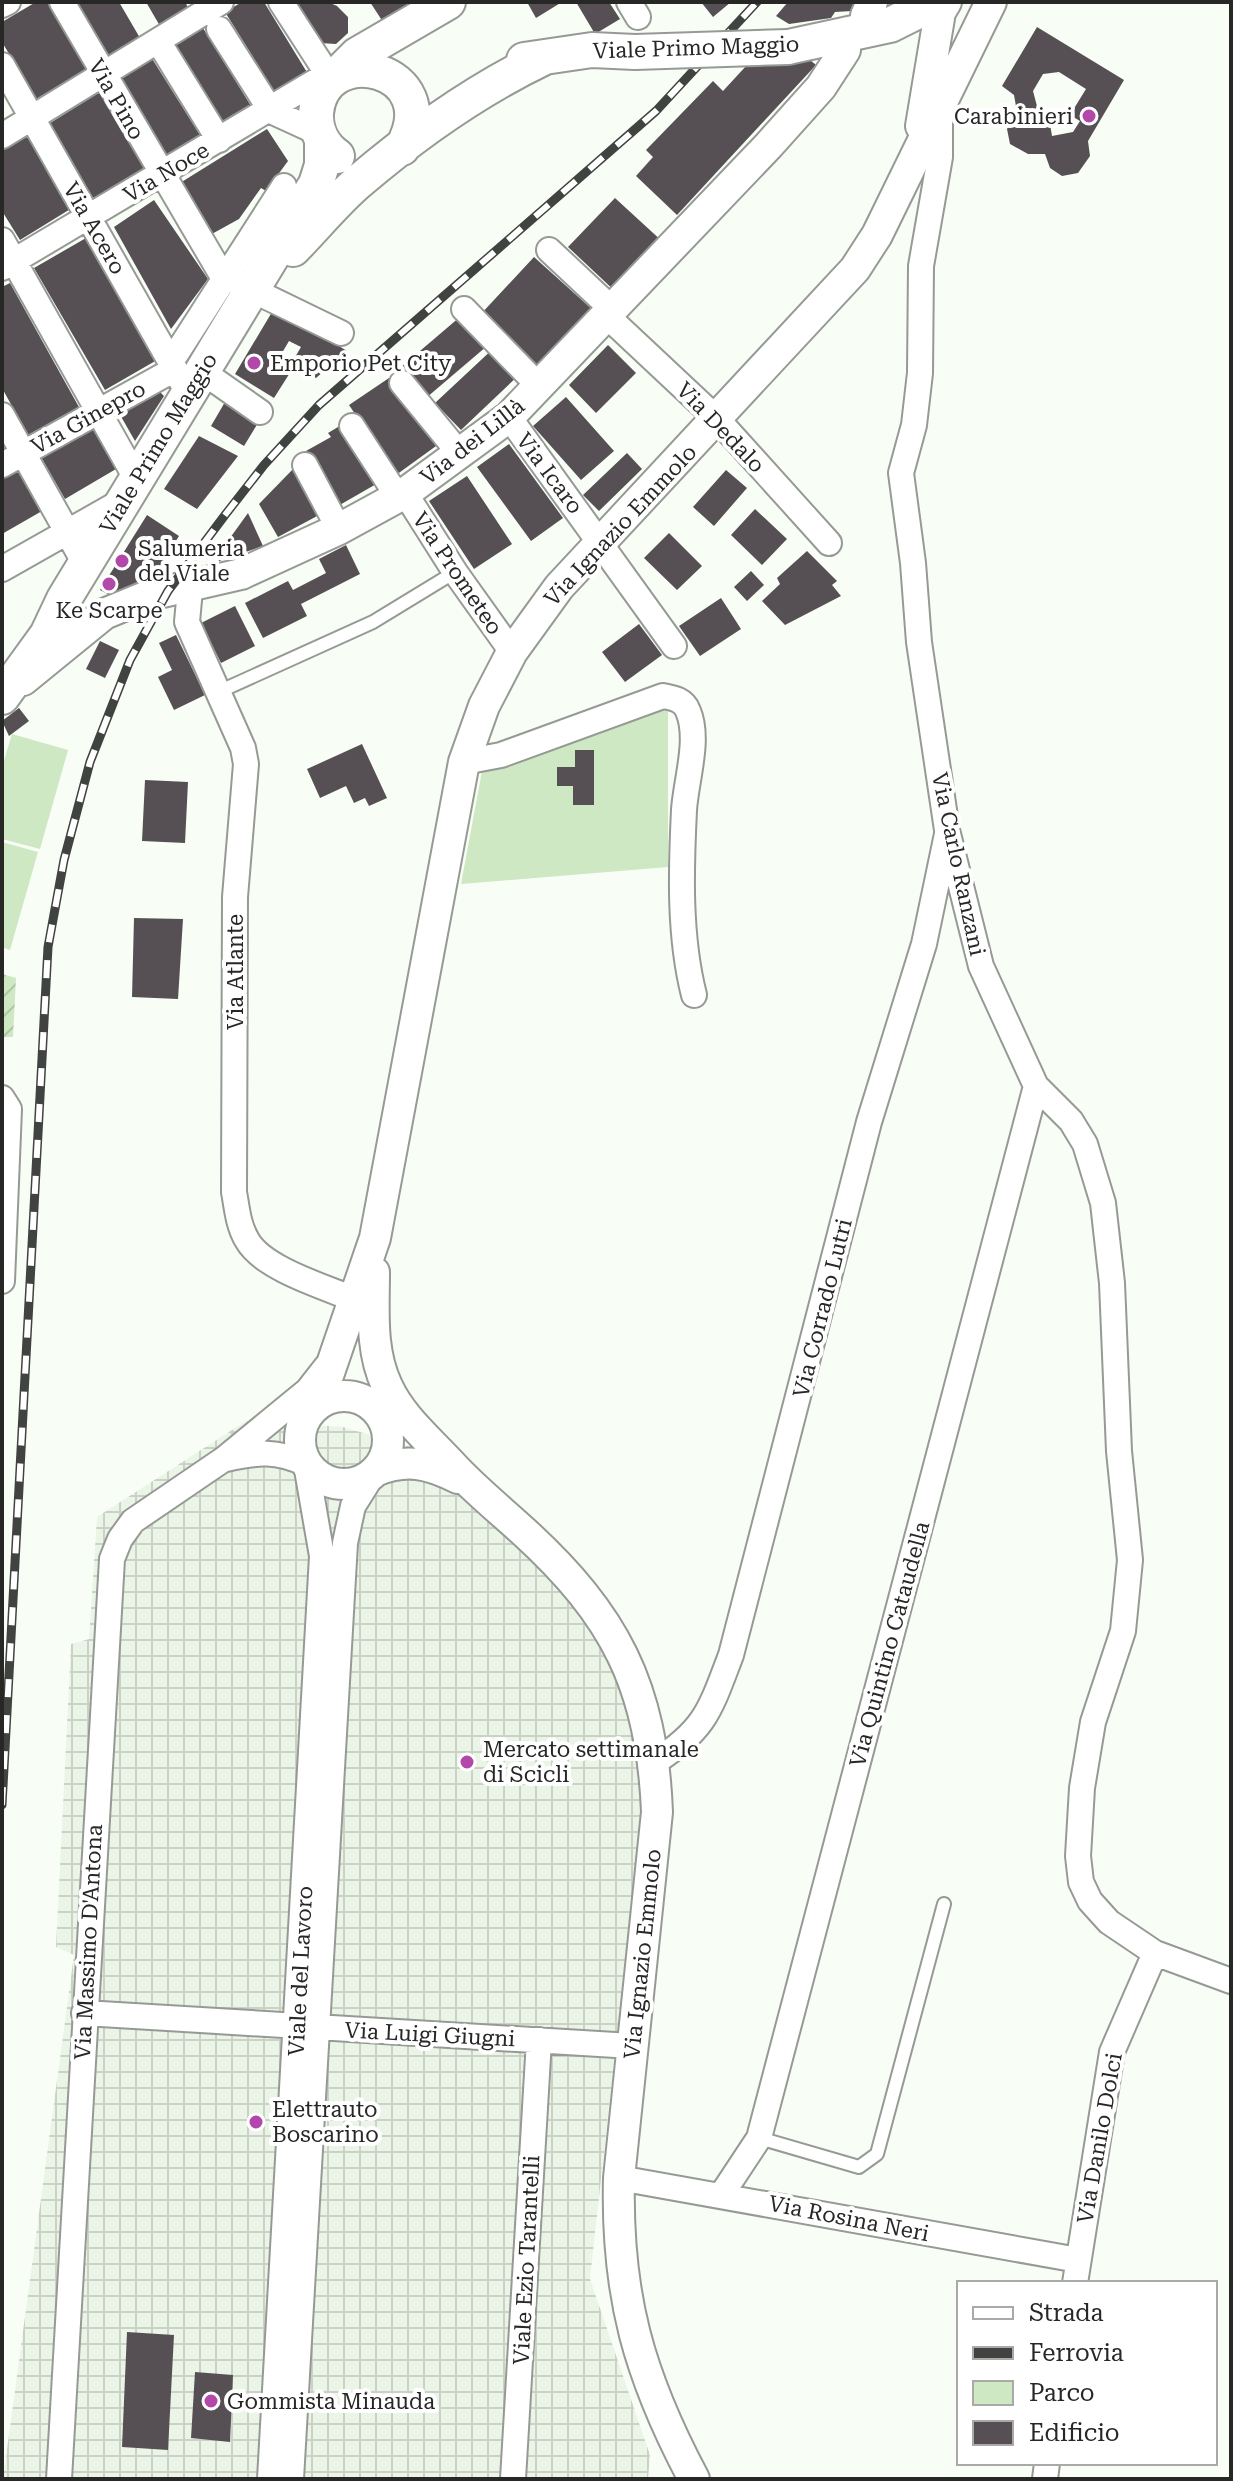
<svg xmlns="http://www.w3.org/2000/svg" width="1233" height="2481" font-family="'Roboto Serif',serif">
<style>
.industrial{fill:url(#industrial-grid)}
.park{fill:#cde8c2}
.garden{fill:url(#garden-furrows)}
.building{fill:#565055;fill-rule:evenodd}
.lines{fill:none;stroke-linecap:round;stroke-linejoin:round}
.service-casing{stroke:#969a94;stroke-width:16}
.minor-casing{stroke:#969a94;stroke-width:28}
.tertiary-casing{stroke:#969a94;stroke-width:34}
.secondary-casing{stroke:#969a94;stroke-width:38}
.service{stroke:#fff;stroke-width:12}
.minor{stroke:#fff;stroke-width:24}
.tertiary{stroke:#fff;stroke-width:30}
.secondary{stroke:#fff;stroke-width:34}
.rail-casing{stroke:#414340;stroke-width:9}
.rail{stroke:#fff;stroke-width:6;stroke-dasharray:18;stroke-linecap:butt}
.secondary-bridge-casing{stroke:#969a94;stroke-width:38;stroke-linecap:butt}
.secondary-bridge{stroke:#fff;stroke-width:34}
.poi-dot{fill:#b248a9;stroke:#fff;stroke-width:3}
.labels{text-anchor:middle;stroke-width:8;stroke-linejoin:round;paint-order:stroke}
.street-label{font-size:22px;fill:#272826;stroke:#fff}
.poi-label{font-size:22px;fill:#272826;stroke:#fff;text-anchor:start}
</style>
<defs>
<pattern id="industrial-grid" width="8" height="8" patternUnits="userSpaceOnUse" patternTransform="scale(2)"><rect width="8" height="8" fill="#ebf5e7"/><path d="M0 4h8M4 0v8" fill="none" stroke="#cad2c6"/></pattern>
<pattern id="garden-furrows" width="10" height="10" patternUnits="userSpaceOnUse" patternTransform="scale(2)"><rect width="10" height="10" fill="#cde8c2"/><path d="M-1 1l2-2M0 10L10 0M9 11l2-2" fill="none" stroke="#b0c7a7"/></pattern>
</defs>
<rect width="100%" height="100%" fill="#f8fdf6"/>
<path class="industrial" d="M 246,1421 L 343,1427 L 408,1446 L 529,1552 L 575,1601 L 623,1681 L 639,1749 L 642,1807 L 590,2279 L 650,2455 L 648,2479 L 3,2479 L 74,1955 L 56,1947 L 71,1644 L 89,1639 L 97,1517 Z"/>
<path class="park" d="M 668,703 L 668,867 L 461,884 L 482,771 Z
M 12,734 L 68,750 L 40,849 L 2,839 L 2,767 Z
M 2,842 L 38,852 L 10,950 L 2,947 Z"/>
<path class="garden" d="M 2,974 L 16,978 L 13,1037 L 2,1037 Z"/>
<path class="building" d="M 36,2 L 47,2 L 87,70 L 36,99 L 2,42 L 2,22 Z
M 76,2 L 119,2 L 140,38 L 107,57 Z
M 146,2 L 185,2 L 189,9 L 160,26 Z
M 242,2 L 264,2 L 308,74 L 276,94 L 225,12 Z
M 295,2 L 328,2 L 337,6 L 348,17 L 348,33 L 336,44 L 320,43 Z
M 370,2 L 414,2 L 383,22 Z
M 527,2 L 562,2 L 536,18 Z
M 576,2 L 609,2 L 620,19 L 595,34 Z
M 701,2 L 731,2 L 713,17 Z
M 788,2 L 856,2 L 852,11 L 835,12 L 831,18 L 789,24 L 776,16 Z
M 1037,27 L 1124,80 L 1088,141 L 1090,156 L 1078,173 L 1062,176 L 1050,168 L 1045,154 L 1028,154 L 1010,144 L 1007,129 L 1017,112 L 1014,95 L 1002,86 ZM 1059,72 L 1086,89 L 1070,115 L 1080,121 L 1073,132 L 1052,136 L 1049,118 L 1038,110 L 1033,91 L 1043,74 Z
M 203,28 L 251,106 L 221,124 L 174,46 Z
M 803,54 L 816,65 L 677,215 L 636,176 L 653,157 L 646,150 L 713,81 L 723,91 L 747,65 L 794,64 Z
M 151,57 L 200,135 L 164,157 L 116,79 Z
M 100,92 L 147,169 L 94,201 L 47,125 Z
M 267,129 L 288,161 L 266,191 L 261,188 L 239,219 L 210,235 L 180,183 Z
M 27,135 L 72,208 L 20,240 L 2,211 L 2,151 Z
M 615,198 L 664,243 L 617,293 L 568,247 Z
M 154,200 L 208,279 L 171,329 L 114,227 Z
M 86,238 L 157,360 L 105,390 L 34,268 Z
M 534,257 L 594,311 L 540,370 L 480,315 Z
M 10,283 L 80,409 L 29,437 L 2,388 L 2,287 Z
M 275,307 L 347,351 L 316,378 L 291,364 L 301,347 L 289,341 L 279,358 L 293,368 L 274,398 L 235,374 Z
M 461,316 L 487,346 L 426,398 L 400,368 Z
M 608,345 L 636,373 L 596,413 L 569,385 Z
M 496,346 L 521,373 L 461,430 L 435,403 Z
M 389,378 L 443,441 L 396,475 L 349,405 Z
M 158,390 L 164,396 L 135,441 L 119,413 Z
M 566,397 L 614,451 L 581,480 L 533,426 Z
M 225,402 L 258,423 L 244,446 L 211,426 Z
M 343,424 L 378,483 L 338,506 L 306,451 L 331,437 L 328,433 Z
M 92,428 L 116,469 L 65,499 L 41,457 Z
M 199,436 L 238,456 L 197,509 L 164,489 Z
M 509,444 L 563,518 L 531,541 L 477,467 Z
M 627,453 L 642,469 L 599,511 L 583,495 Z
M 294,468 L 319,515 L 278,537 L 259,504 Z
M 18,469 L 42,511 L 2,534 L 2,478 Z
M 726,470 L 747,488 L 714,526 L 693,507 Z
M 467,476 L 512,544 L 474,569 L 429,501 Z
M 755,509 L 787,539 L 762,565 L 731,535 Z
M 248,513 L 263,546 L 219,561 L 217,556 Z
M 147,515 L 179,536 L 157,571 L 112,596 L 100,590 Z
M 669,533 L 702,566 L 677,590 L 644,558 Z
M 346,545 L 360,574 L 301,604 L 307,616 L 263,638 L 245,603 L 288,581 L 293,590 L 326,573 L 319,559 Z
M 807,551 L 837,581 L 832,585 L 841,596 L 785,625 L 762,601 L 780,584 L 777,578 Z
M 751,571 L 764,585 L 747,601 L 734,587 Z
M 721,598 L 741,629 L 700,656 L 679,626 Z
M 235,606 L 255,646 L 221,663 L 201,623 Z
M 639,624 L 662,655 L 625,682 L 602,652 Z
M 176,635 L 205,695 L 174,710 L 158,677 L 172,670 L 159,643 Z
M 100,641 L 119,650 L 105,678 L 86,669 Z
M 19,708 L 29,721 L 9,736 L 2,721 Z
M 362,744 L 387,798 L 369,806 L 365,798 L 354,803 L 346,786 L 320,798 L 307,769 Z
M 575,750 L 594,750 L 594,805 L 573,805 L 573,786 L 557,786 L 557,767 L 575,767 Z
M 145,780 L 188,782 L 185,843 L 142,841 Z
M 134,918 L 183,919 L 178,999 L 132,997 Z
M 127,2332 L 174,2335 L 168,2450 L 122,2447 Z
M 195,2372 L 233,2375 L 230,2442 L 191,2438 Z"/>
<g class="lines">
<g class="service-casing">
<path id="service" d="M 216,693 L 373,622 L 455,572
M 759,2138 L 859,2167 L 877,2154 L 944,1904"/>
</g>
<g class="minor-casing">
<path id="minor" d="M 62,2 L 223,277
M 281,2 L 332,81
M 629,2 L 638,17
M 2,5 L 8,2
M 219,29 L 271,111 L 319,133
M 158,41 L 219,140
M 2,65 L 187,391
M 940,110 L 940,157 L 921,266 L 920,373 L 914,425 L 901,473 L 913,563 L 919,642 L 947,830 L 981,966 L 1036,1086 L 1071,1121 L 1085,1144 L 1103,1203 L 1112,1283 L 1119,1451 L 1130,1560 L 1123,1631 L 1093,1722 L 1082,1788 L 1078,1856 L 1081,1882 L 1090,1901 L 1109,1922 L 1155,1953 L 1231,1981
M 2,136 L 221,2
M 2,240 L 137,480
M 549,250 L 614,311
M 2,268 L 328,74
M 240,284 L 341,333
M 464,309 L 539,386
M 607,316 L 718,420 L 829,543
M 171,362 L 284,186
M 200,370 L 260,412
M 402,383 L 460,454
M 2,415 L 85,564
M 509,417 L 674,646
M 352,426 L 398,497
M 2,465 L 175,369
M 305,465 L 339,529
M 405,493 L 455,572 L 512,652
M 2,569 L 122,501
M 190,589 L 187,622 L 243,748 L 246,764 L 235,897 L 234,1192 C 237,1208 238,1225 247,1240 C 263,1269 325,1287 356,1300
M 464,762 L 501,755 L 663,696 C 674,698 684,700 688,711 C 700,739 686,780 684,810 C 681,871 679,936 694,995
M 2,1098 L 9,1109 L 2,1281
M 226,1459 C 257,1452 277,1450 306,1464 L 322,1556 L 270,2479
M 655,1762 C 706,1729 710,1710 731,1655 L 869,1122 L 924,944 L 947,834
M 84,2013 L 632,2046
M 619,2178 L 1078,2260
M 722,2194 L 759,2138 L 1036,1086
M 1075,2283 L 1112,2052 L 1155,1953
M 59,2479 L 112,1559 L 120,1539 L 133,1521 L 224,1459 L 308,1390 L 326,1367
M 291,2479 L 345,1543 L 353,1506 L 375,1471
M 513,2479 L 539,2040
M 1045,2479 L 1047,2463"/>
</g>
<g class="tertiary-casing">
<path id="tertiary" d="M 866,16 L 872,2
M 921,126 L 940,12 L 946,2
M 23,680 L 104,614 L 150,595 L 241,574 L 339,529 L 405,493 L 509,417 L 769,145 L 821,87 L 845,50
M 374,1272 C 374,1310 370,1350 387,1386 C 401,1417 429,1440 452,1465 C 474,1489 499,1509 523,1531 C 615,1615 652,1686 657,1812 L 619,2178 C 616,2295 639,2376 694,2479
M300 1440a44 44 0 1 1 88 0a44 44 0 1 1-88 0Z
M 319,1402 L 375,1238 L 464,762 L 484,706 L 512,652 L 559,587 L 855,269 L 877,235 L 991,2
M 375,1471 C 407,1458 428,1463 458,1478"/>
</g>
<g class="secondary-casing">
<path id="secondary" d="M 788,47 L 890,25 L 936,2
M 524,60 L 592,50 L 635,52
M 336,76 L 357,55 L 448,2
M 337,156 C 323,146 315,130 316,113 C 323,38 448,68 402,148
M 293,249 C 314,228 334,203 357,183 C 413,135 478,89 545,57
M 2,697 L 47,635 L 64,599 L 316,184 L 322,165 L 322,140"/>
</g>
<use href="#service" class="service"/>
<use href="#minor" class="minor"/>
<use href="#tertiary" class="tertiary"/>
<use href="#secondary" class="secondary"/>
<g class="rail-casing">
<path id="rail" d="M 2,1805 L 48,947 L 64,860 L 90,762 L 130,660 L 168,591 L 225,515 L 264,465 L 319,405 L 656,111 L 757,2"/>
</g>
<use href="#rail" class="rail"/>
<g class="secondary-bridge-casing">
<path id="secondary-bridge" d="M 635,52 L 788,47"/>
</g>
<use href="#secondary-bridge" class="secondary-bridge"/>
</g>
<g class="poi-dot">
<circle cx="1089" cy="116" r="8"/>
<circle cx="254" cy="363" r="8"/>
<circle cx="122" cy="561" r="8"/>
<circle cx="109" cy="584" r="8"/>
<circle cx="467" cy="1762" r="8"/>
<circle cx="256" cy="2122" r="8"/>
<circle cx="211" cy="2401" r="8"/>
</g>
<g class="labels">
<g class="street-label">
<text transform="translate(696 47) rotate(-2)" y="8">Viale Primo Maggio</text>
<text transform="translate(117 99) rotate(60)" y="8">Via Pino</text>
<text transform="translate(166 172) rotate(-31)" y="8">Via Noce</text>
<text transform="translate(95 228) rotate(60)" y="8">Via Acero</text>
<text transform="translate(88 417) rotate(-29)" y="8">Via Ginepro</text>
<text transform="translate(721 427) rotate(46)" y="8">Via Dedalo</text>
<text transform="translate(472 441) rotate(-38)" y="8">Via dei Lillà</text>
<text transform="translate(158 443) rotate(-59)" y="8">Viale Primo Maggio</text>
<text transform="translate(550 473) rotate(53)" y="8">Via Icaro</text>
<text transform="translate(620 525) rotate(-47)" y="8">Via Ignazio Emmolo</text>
<text transform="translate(458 573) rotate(56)" y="8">Via Prometeo</text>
<text transform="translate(959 864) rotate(78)" y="8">Via Carlo Ranzani</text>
<text transform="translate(235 972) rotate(-90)" y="8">Via Atlante</text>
<text transform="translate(822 1308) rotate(-76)" y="8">Via Corrado Lutri</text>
<text transform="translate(889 1644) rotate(-75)" y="8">Via Quintino Cataudella</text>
<text transform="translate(88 1942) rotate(-87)" y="8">Via Massimo D'Antona</text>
<text transform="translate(642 1954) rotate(-84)" y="8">Via Ignazio Emmolo</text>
<text transform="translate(300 1971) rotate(-87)" y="8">Viale del Lavoro</text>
<text transform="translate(430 2034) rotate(3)" y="8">Via Luigi Giugni</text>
<text transform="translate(1099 2138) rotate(-80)" y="8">Via Danilo Dolci</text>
<text transform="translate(849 2218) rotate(11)" y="8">Via Rosina Neri</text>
<text transform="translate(526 2260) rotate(-87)" y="8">Viale Ezio Tarantelli</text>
</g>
<g class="poi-label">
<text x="1073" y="124" text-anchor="end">Carabinieri</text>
<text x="270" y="371">Emporio Pet City</text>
<text x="138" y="556">Salumeria<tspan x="138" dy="25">del Viale</tspan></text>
<text x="109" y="618" text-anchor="middle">Ke Scarpe</text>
<text x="483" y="1757">Mercato settimanale<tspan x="483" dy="25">di Scicli</tspan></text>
<text x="272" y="2117">Elettrauto<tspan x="272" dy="25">Boscarino</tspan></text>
<text x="227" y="2409">Gommista Minauda</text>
</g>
</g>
<rect width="1233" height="2481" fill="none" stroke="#272826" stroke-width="8"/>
<rect x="957" y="2281" width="260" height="184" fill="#ffffff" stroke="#a9a9a8" stroke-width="2"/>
<rect x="973" y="2307" width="40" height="12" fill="#ffffff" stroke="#a9a9a8" stroke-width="2"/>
<text x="1029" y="2321" font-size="24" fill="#272826">Strada</text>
<rect x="973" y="2347" width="40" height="12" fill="#414340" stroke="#a9a9a8" stroke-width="2"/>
<text x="1029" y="2361" font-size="24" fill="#272826">Ferrovia</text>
<rect x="973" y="2381" width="40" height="24" fill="#cde8c2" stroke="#a9a9a8" stroke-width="2"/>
<text x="1029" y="2401" font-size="24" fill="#272826">Parco</text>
<rect x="973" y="2421" width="40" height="24" fill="#565055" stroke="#a9a9a8" stroke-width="2"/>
<text x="1029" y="2441" font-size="24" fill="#272826">Edificio</text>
</svg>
